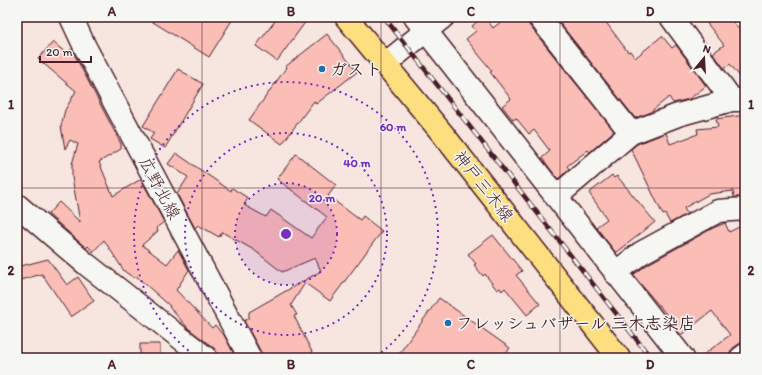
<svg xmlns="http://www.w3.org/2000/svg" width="762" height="375" font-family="Itim,'Klee One',sans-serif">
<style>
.building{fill:#fabeb7;stroke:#4a1f2b}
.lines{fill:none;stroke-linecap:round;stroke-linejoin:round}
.minor-casing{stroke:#4a1f2b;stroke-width:25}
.major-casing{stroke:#4a1f2b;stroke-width:25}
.minor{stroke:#f6f6f2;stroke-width:22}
.major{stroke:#fedf80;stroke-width:22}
.rail-casing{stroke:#4a1f2b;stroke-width:4.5}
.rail{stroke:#f6f6f2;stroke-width:3;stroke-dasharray:9;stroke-linecap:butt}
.grid{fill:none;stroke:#4a1f2b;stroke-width:1;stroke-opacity:0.55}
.ring{fill:none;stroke:#7b2cbf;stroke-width:2;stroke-dasharray:2 4}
.poi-dot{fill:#1f6fb2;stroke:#f6f6f2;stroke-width:1.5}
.labels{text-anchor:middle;stroke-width:3;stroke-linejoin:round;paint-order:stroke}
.poi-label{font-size:17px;font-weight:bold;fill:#4a1f2b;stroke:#f6f6f2;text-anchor:start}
.street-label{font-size:17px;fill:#4a1f2b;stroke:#f6f6f2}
.centre{fill:#7b2cbf;stroke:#f6f6f2;stroke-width:2}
.ring-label{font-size:12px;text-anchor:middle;font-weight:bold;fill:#7b2cbf;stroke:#f6f6f2;stroke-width:3;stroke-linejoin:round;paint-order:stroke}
.neatline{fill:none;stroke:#4a1f2b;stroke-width:1.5}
.grid-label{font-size:13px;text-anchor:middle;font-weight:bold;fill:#4a1f2b}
</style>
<rect width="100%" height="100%" fill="#f7e5e0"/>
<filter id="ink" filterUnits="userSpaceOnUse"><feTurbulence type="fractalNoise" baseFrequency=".025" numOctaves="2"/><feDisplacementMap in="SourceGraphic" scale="8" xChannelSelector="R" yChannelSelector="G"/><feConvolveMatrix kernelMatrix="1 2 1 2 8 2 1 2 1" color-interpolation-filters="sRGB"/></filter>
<g filter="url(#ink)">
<path class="building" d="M 145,17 L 234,17 L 209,57 Z
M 278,17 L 309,17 L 277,61 L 256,46 Z
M 483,17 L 485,17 L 493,28 L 507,17 L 527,17 L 529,25 L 614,131 L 590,152 L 588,150 L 567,166 L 569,169 L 558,179 L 542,158 L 550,151 L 534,130 L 529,134 L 516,118 L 513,120 L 502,106 L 511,99 L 490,72 L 492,71 L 466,39 L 476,31 L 472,26 Z
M 555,17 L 602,17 L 628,52 L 630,51 L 635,58 L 662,36 L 672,48 L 676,45 L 706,86 L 689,99 L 673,103 L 669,97 L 649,113 L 635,118 Z
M 702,17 L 729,17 L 745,37 L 745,83 L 730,64 L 724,68 L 713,53 L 724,45 Z
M 327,34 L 357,72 L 316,104 L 314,101 L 282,144 L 249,120 L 286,68 L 285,67 Z
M 53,42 L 67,54 L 71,49 L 73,52 L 121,144 L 121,149 L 99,162 L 113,196 L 141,179 L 164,222 L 156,228 L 158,231 L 142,245 L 167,264 L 178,250 L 189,270 L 176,290 L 212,328 L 215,325 L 222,334 L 223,333 L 236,358 L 218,358 L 217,353 L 214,348 L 189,329 L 169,307 L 170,306 L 136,276 L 134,278 L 124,271 L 104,240 L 93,252 L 88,246 L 86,248 L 48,214 L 59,202 L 80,222 L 72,177 L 72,164 L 78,144 L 70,140 L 65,149 L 61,126 L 65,110 L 76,91 L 38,59 Z
M 178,69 L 203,84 L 165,148 L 150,139 L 154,133 L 143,126 Z
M 745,115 L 745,151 L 743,151 L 745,172 L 745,197 L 734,197 L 733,191 L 709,194 L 684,208 L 687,214 L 670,223 L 665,214 L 663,215 L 631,149 L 637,144 L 666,133 L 670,144 L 698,134 L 697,129 L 718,127 L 716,119 Z
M 176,153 L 231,191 L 232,188 L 248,198 L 244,205 L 266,217 L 271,210 L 311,238 L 327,217 L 277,179 L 296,154 L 336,185 L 328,196 L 360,220 L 363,216 L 382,231 L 330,301 L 305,283 L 291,305 L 297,315 L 294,316 L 315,358 L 262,358 L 261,352 L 244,321 L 249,318 L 249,312 L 321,271 L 315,258 L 282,272 L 254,250 L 222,232 L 219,237 L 198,225 L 195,228 L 177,194 L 188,177 L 168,164 Z
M 612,175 L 614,178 L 617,176 L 655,222 L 616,253 L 596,227 L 607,219 L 589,193 Z
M 725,223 L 729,232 L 745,224 L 745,340 L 733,348 L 728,358 L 699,358 L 730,335 L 712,311 L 681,335 L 666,316 L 667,315 L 633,275 L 648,264 L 713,228 Z
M 493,235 L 522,271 L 516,275 L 540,304 L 527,315 L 505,288 L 502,291 L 500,288 L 497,290 L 485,274 L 483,276 L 474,265 L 476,264 L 468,254 Z
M 48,259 L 67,285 L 78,277 L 94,301 L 71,317 L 42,274 L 20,280 L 17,267 Z
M 439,298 L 510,348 L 503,358 L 396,358 Z
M 140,344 L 160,344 L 160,358 L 140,358 Z"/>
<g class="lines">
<g class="minor-casing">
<path id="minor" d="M 71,17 L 85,47 L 250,358
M 415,17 L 683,358
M 539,17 L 631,133
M 671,17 L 732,100
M 385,64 L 443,17
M 556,197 L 631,133 L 678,115 L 732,100 L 745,100
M 17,205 L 86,264 L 206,358
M 615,273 L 641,253 L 718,211 L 745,209
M 741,358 L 745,355"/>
</g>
<g class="major-casing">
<path id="major" d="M 346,17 L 442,133 L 619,358"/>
</g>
<use href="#minor" class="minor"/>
<use href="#major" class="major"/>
<g class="rail-casing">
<path id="rail" d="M 384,17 L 651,358"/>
</g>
<use href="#rail" class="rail"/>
</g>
</g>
<path class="grid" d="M 202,17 L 202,358M 381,17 L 381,358M 560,17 L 560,358M 17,188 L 745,188"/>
<circle cx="286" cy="234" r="51" fill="#7b2cbf" fill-opacity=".12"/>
<g class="ring">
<circle cx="286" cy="234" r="51"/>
<circle cx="286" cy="234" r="101"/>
<path d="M198 358A152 152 0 1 1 374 358"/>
</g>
<g class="poi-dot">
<circle cx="322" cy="69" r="4"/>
<circle cx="448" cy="323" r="4"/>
</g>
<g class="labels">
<g class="poi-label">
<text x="330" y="75">ガスト</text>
<text x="456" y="329">フレッシュバザール 三木志染店</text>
</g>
<g class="street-label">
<text transform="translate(484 186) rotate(52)" y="6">神戸三木線</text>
<text transform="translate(160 188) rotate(62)" y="6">広野北線</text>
</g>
</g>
<circle cx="286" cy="234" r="6" class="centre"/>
<g class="ring-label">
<text x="393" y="131">60 m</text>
<text x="357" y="167">40 m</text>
<text x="322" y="202">20 m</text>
</g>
<rect width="762" height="375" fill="none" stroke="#f6f6f2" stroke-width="44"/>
<g transform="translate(704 58) rotate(18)" stroke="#f6f6f2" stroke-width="3" paint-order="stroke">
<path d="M0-3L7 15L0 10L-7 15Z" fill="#4a1f2b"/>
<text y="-6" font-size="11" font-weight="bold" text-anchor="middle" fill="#4a1f2b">N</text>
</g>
<path d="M40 56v6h51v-6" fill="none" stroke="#4a1f2b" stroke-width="2"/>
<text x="46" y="56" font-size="12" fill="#4a1f2b" stroke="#f6f6f2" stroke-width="3" paint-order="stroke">20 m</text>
<rect x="22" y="22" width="718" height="331" class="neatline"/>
<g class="grid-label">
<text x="112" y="16">A</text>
<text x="291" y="16">B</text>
<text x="471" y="16">C</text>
<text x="650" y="16">D</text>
<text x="11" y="109">1</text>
<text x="751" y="109">1</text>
<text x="11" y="275">2</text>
<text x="751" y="275">2</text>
<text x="112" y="369">A</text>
<text x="291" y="369">B</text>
<text x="471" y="369">C</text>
<text x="650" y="369">D</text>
</g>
</svg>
